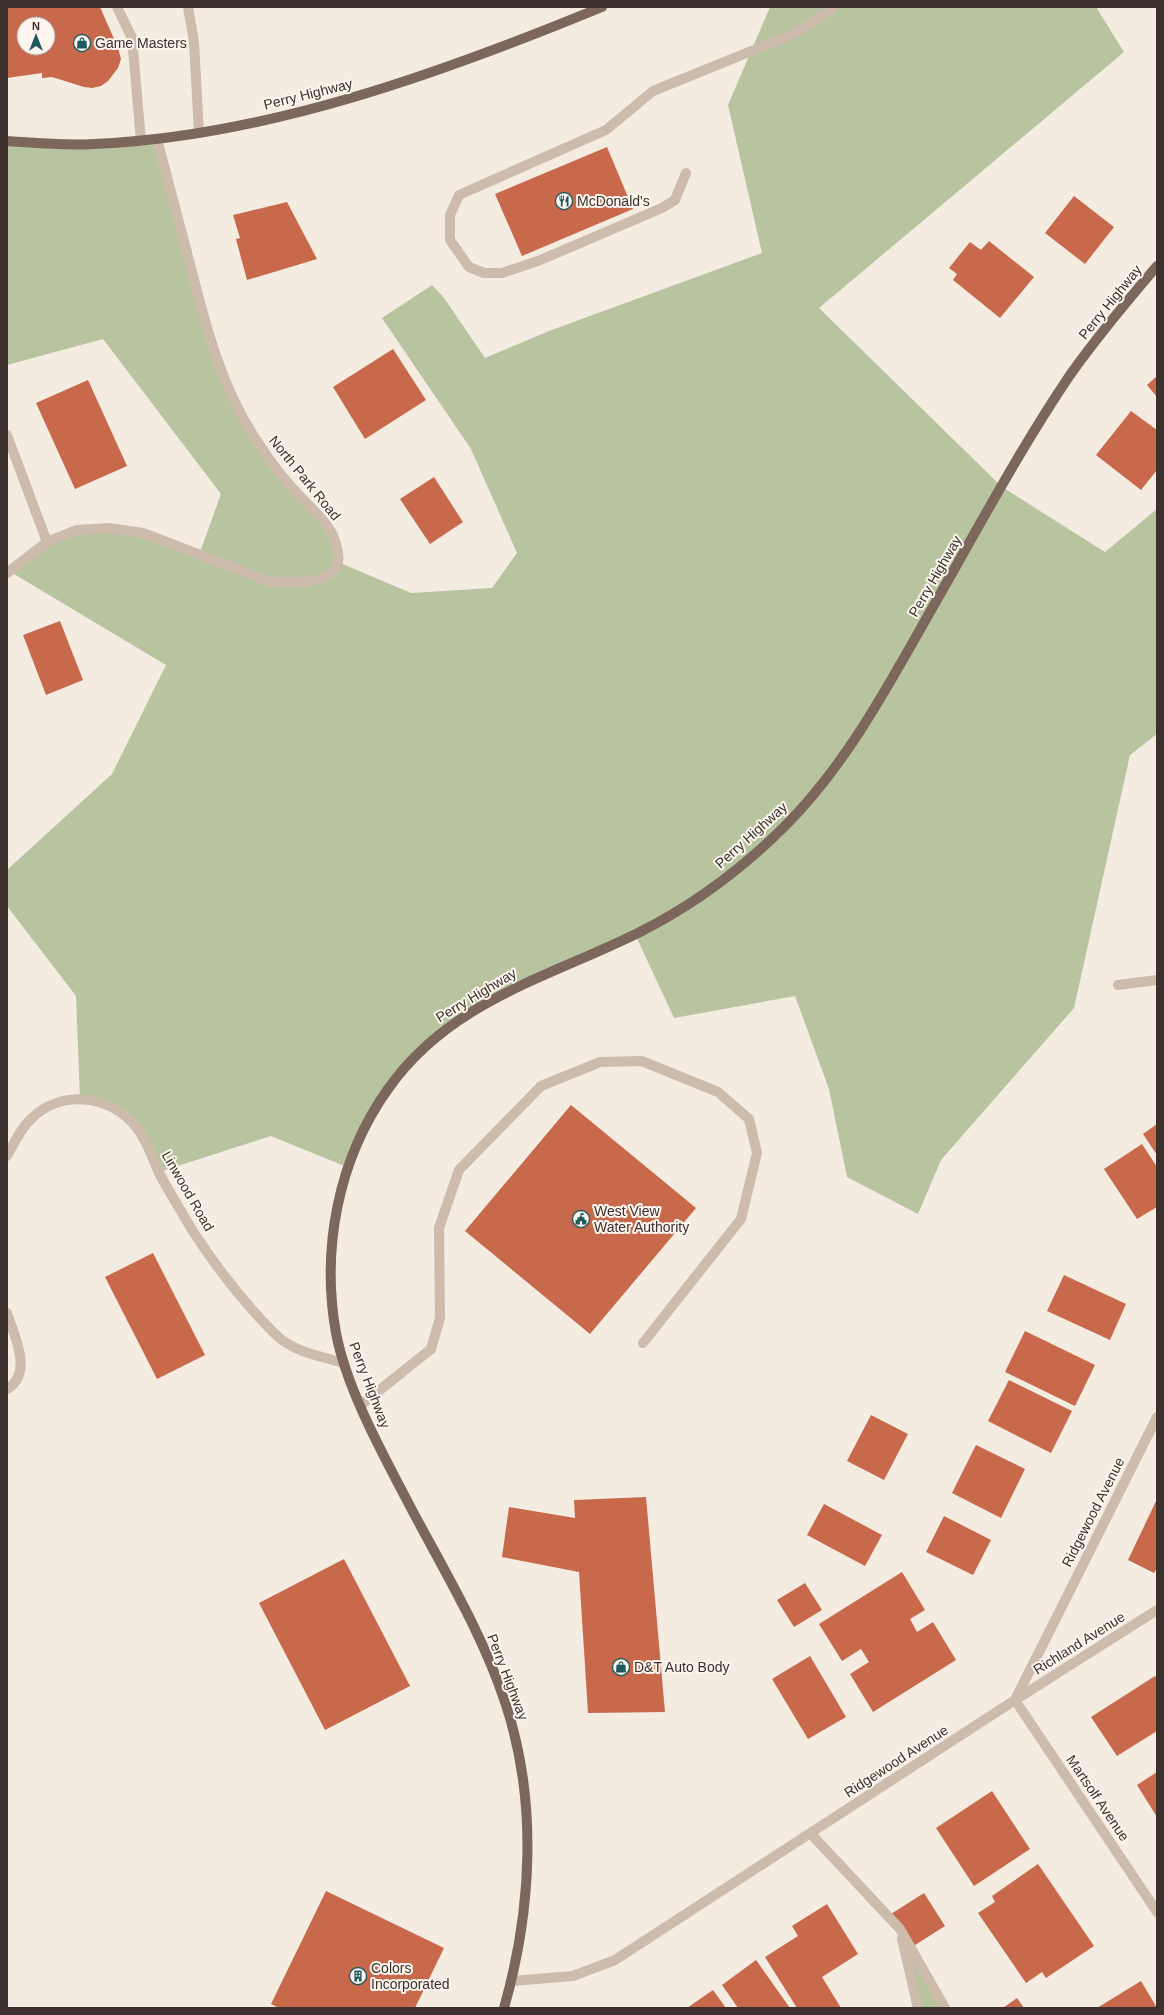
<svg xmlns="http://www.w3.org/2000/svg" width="1164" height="2015" font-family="Helvetica,sans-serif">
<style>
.green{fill:#b8c4a0}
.building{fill:#c8694b;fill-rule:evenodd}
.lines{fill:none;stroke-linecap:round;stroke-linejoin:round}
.lane{stroke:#cdbbac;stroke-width:10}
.street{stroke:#cdbbac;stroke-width:10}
.primary{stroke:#7d675c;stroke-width:10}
.labels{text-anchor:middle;stroke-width:4;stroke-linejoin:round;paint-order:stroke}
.poi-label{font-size:14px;fill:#3b302b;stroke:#fbf5ee;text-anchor:start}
.street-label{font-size:14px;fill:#3b302b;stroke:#fbf5ee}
</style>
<rect width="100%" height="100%" fill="#f4ebe1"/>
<path class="green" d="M 770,7 L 1096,7 L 1124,52 L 819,308 L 1002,487 L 1105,552 L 1157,509 L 1157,734 L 1130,755 L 1074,1008 L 941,1160 L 918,1214 L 847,1177 L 829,1089 L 795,996 L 674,1018 L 635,934 L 461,1018 L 390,1084 L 347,1167 L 271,1136 L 159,1172 L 125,1116 L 80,1099 L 76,996 L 7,906 L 7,870 L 112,774 L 166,665 L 9,571 L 47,542 L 109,528 L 199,555 L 221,494 L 103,339 L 7,365 L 7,141 L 157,139 L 212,346 L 257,442 L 329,528 L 338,562 L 411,593 L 492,588 L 517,553 L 471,449 L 382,318 L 432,285 L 444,298 L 485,358 L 549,331 L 762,253 L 728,105 Z
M 900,1929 L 945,2008 L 918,2008 Z"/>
<path class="building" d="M 7,7 L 100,7 L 118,48 L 121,59 L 118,68 L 108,81 L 101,86 L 92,88 L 84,87 L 52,77 L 42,78 L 42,73 L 7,78 ZM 24,24 L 48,24 L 48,48 L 24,48 Z
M 607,147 L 633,209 L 522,256 L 495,194 Z
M 1074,196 L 1114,227 L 1085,264 L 1045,233 Z
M 287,202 L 317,259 L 247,280 L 236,239 L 240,238 L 233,215 Z
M 989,241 L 1034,277 L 1000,318 L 953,280 L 957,274 L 949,268 L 970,242 L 981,250 Z
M 393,349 L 426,400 L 365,439 L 333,387 Z
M 1157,376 L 1157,397 L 1147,385 Z
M 88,380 L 127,466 L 75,489 L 36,403 Z
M 1131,411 L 1157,430 L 1157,470 L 1141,490 L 1096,455 Z
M 434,477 L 463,522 L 430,544 L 400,499 Z
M 60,621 L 83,680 L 46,695 L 23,635 Z
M 571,1105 L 696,1208 L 590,1334 L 465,1231 Z
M 1157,1124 L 1157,1155 L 1143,1134 Z
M 1142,1144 L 1157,1167 L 1157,1207 L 1137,1219 L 1104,1169 Z
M 153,1253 L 205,1355 L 157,1379 L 105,1277 Z
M 1064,1275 L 1126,1304 L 1110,1340 L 1047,1311 Z
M 1025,1331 L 1095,1365 L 1075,1406 L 1005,1372 Z
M 1009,1380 L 1072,1411 L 1051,1453 L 988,1421 Z
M 871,1415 L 908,1434 L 884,1480 L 847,1461 Z
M 976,1445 L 1025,1469 L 1001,1518 L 952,1493 Z
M 646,1497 L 665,1712 L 588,1713 L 579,1572 L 502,1557 L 509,1507 L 575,1518 L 574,1500 Z
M 1157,1499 L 1157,1568 L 1154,1573 L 1128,1560 Z
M 824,1504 L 882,1535 L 865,1566 L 807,1535 Z
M 944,1516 L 991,1540 L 973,1575 L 926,1552 Z
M 344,1559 L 410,1686 L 325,1730 L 259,1603 Z
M 902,1572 L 925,1610 L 910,1619 L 917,1632 L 933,1622 L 956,1660 L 873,1712 L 850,1674 L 869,1662 L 861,1649 L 842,1661 L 819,1624 Z
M 805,1583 L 822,1610 L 794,1627 L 777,1600 Z
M 810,1656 L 846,1717 L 808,1739 L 772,1679 Z
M 1155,1676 L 1157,1678 L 1157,1731 L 1117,1756 L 1091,1717 Z
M 1157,1772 L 1157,1817 L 1137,1785 Z
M 992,1791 L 1030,1849 L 974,1886 L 936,1828 Z
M 1038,1864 L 1094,1946 L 1046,1978 L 1042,1972 L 1026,1983 L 978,1913 L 995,1902 L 992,1896 Z
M 326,1891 L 444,1948 L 415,2008 L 279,2008 L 271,2004 Z
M 924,1893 L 945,1926 L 912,1947 L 891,1914 Z
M 827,1904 L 858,1954 L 822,1977 L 841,2008 L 797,2008 L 765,1957 L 798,1936 L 792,1926 Z
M 756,1960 L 790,2008 L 738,2008 L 722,1985 Z
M 1141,1981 L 1157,2008 L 1097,2008 Z
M 713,1990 L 726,2008 L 687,2008 Z
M 1017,1998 L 1024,2008 L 1003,2008 Z"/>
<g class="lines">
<path class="lane" d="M 117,7 L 132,38 L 141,141
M 188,7 L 194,42 L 199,133
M 686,173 L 675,200 L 662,208 L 538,261 L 502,273 L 484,273 L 469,267 L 450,240 L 450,215 L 459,195 L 606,130 L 653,91 L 793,34 L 833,9 L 833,7
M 7,435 L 47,542
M 1118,985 L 1157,980
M 361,1405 L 431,1349 L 440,1318 L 439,1228 L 459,1170 L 541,1086 L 600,1062 L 642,1061 L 718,1092 L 749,1119 L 757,1153 L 741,1219 L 643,1343
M 811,1834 L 900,1929 L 945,2008
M 902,1939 L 918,2008"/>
<path class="street" d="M 7,573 L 47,542 L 77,530 L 109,528 L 143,533 L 268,581 C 285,583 334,586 338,562 C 340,552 334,535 328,527 C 321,516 309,506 300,496 C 284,480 269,460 257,441 C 221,387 206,327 190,264 C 179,222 168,181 157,139
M 7,1156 C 14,1143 21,1128 32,1118 C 62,1089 110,1095 136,1127 C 147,1140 152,1157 159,1173 C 170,1193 182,1213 194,1233 C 217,1268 245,1304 275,1334 C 293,1352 320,1356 344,1363
M 7,1313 C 14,1336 34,1373 7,1389
M 1015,1700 L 1157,1417
M 1015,1700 L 1157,1912
M 512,1981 L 573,1976 L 615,1960 L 1015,1700 L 1157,1610"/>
<path class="primary" d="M 7,141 C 36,143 65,146 94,144 C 266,137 444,72 602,7
M 504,2008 C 532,1910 538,1800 505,1702 C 483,1635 445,1572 412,1510 C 385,1458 347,1391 336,1333 C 321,1249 338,1159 388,1089 C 450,1001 547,978 638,933 C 692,906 742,869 785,826 C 848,763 890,682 934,605 C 978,528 1020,449 1070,375 C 1097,337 1127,301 1157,266"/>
</g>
<defs>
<g id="shop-ring" transform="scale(0.9)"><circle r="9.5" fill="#fbf5ee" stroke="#1f5a5e" stroke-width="1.5"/><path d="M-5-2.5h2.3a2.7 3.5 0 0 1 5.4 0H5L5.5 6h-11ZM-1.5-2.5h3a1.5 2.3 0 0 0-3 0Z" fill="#1f5a5e"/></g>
<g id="restaurant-ring" transform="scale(0.9)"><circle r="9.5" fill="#fbf5ee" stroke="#1f5a5e" stroke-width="1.5"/><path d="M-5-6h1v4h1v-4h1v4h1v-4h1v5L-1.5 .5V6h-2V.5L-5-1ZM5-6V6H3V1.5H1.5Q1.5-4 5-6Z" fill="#1f5a5e"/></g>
<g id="civic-ring" transform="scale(0.9)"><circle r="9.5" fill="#fbf5ee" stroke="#1f5a5e" stroke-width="1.5"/><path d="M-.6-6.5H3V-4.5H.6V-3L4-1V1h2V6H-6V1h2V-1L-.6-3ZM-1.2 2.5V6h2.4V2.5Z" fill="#1f5a5e"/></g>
<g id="building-ring" transform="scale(0.9)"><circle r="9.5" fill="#fbf5ee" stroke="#1f5a5e" stroke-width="1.5"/><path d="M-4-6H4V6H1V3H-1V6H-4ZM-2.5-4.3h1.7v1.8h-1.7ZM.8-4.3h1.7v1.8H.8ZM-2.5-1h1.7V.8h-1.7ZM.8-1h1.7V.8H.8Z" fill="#1f5a5e"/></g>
</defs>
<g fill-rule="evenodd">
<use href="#shop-ring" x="82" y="43"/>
<use href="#restaurant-ring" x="564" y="201"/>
<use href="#civic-ring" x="581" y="1219"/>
<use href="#shop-ring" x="621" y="1667"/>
<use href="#building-ring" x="358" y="1976"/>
</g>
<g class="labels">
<g class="poi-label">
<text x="95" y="48">Game Masters</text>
<text x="577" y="206">McDonald's</text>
<text x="594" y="1216">West View<tspan x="594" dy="16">Water Authority</tspan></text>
<text x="634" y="1672">D&amp;T Auto Body</text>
<text x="371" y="1973">Colors<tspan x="371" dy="16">Incorporated</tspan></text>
</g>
<g class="street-label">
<text transform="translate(308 94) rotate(-14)" y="5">Perry Highway</text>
<text transform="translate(1110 302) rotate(-51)" y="5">Perry Highway</text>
<text transform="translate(305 478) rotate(51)" y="5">North Park Road</text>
<text transform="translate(935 576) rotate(-60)" y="5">Perry Highway</text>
<text transform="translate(751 835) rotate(-42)" y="5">Perry Highway</text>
<text transform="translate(476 995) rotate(-31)" y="5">Perry Highway</text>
<text transform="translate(188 1191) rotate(60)" y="5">Linwood Road</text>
<text transform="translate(370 1385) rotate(69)" y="5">Perry Highway</text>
<text transform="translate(1093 1512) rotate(-63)" y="5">Ridgewood Avenue</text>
<text transform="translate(1079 1643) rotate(-32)" y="5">Richland Avenue</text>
<text transform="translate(508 1677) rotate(69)" y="5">Perry Highway</text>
<text transform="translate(896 1761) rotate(-33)" y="5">Ridgewood Avenue</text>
<text transform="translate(1098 1798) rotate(56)" y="5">Martsolf Avenue</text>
</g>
</g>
<rect width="1164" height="2015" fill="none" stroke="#3b302b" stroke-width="16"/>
<g transform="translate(36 36)"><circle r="19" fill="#fbf5ee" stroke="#aea6a0"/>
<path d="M0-3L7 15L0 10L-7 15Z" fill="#1f5a5e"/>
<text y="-6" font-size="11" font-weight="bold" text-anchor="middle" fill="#3b302b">N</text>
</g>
</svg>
